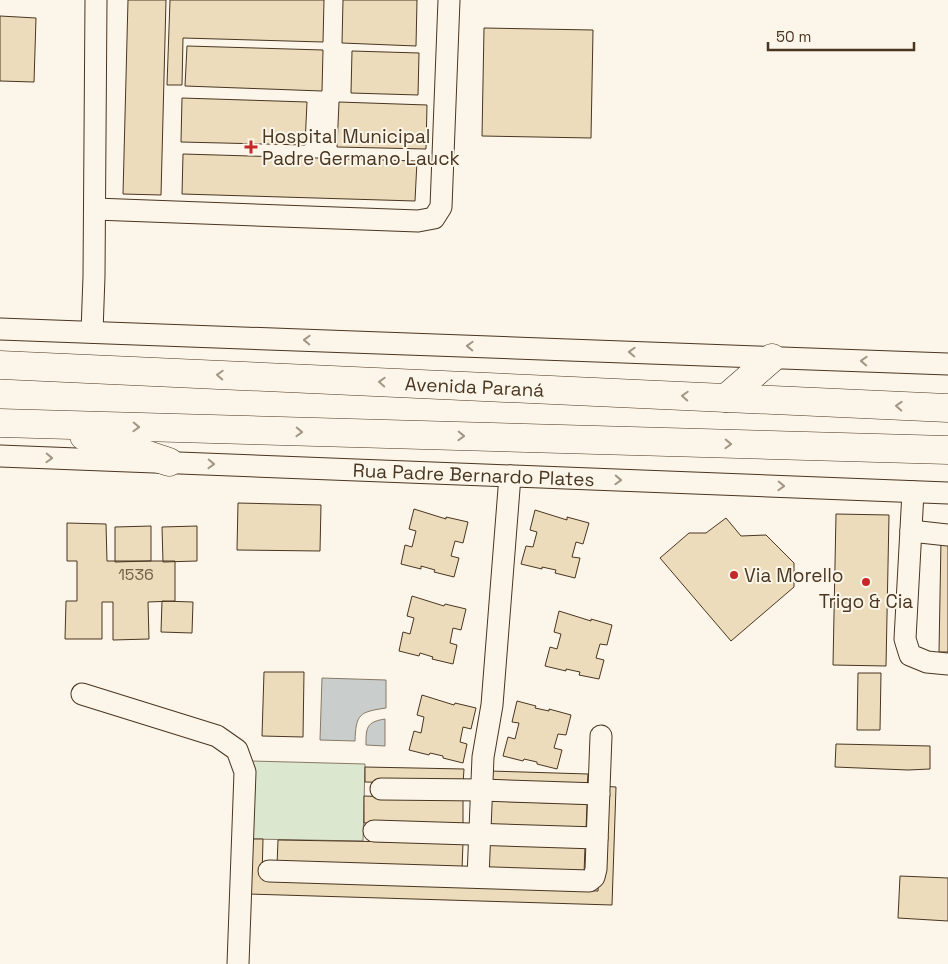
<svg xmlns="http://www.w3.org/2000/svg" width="948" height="964" font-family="'Space Grotesk',sans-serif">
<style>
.green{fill:#dce7d0;stroke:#887966}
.water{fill:#c9cecd;stroke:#887966}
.building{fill:#ecdcbc;stroke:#4a3520}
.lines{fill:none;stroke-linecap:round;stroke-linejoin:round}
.minor-casing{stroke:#4a3520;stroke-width:23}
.major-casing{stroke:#4a3520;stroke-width:29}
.minor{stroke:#fbf6e9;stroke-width:21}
.major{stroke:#fbf6e9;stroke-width:28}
.oneway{stroke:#a29684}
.poi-dot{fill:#c62828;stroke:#fbf6e9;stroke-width:2}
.labels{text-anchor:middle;stroke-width:4;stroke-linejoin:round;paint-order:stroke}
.number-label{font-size:16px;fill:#725f47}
.poi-label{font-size:19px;fill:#4a3520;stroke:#fbf6e9;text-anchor:start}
.street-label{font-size:19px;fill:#4a3520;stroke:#fbf6e9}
</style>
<rect width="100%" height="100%" fill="#fbf6e9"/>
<path class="green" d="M 251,761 L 365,764 L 363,841 L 250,839 Z"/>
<path class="water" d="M 322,678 L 386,680 L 386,708 C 359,712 356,714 355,741 L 320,740 Z
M 385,719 L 385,746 L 366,745 C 366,728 366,722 385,719 Z"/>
<path class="building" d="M 128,0 L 166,0 L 161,195 L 123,194 Z
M 170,0 L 324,0 L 323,42 L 183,38 L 182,85 L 167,85 Z
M 343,0 L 417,0 L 416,46 L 342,43 Z
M 0,16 L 36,18 L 34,82 L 0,81 Z
M 484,28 L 593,30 L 591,138 L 482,136 Z
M 187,46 L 323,50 L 322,91 L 185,86 Z
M 352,51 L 419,53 L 418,95 L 351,93 Z
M 182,98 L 307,102 L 305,145 L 181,142 Z
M 339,102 L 427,105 L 426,149 L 337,147 Z
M 183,154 L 417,161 L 415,201 L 182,194 Z
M 238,503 L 321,505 L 320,551 L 237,550 Z
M 414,509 L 446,519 L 446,517 L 468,522 L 463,543 L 455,541 L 451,556 L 459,558 L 454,577 L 434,572 L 435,570 L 421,566 L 421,569 L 401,564 L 405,545 L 412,547 L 416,531 L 409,529 Z
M 535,510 L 567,520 L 567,517 L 589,523 L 583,544 L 576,542 L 572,557 L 580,558 L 575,578 L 555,573 L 556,570 L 542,567 L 542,569 L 521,564 L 526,546 L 533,547 L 537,532 L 530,530 Z
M 836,514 L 889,515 L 886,666 L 833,665 Z
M 726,518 L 741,536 L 766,535 L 794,563 L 794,587 L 731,641 L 660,558 L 689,533 L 706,533 Z
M 67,523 L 106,524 L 107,561 L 175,561 L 175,601 L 148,602 L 149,639 L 113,640 L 113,602 L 102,602 L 102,639 L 65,639 L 66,601 L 77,601 L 77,561 L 67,561 Z
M 151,526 L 151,561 L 115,562 L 115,527 Z
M 197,526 L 197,561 L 163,562 L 162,527 Z
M 941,540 L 948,540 L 948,652 L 939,652 Z
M 412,596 L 444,606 L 445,604 L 466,609 L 461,630 L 453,628 L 450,643 L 457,645 L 453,664 L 432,659 L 433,657 L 420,653 L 419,656 L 399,651 L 403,632 L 410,634 L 414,618 L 407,616 Z
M 162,601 L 193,602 L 192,633 L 161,632 Z
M 559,611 L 591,621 L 591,619 L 612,625 L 607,645 L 600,644 L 596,658 L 604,660 L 599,679 L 579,675 L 580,672 L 566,669 L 566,671 L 545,666 L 550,647 L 557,649 L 561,634 L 554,632 Z
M 264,672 L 304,672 L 303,737 L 262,736 Z
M 858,673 L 881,673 L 880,730 L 857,730 Z
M 422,695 L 454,705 L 455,703 L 476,708 L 471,729 L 463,727 L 460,742 L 467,744 L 463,763 L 443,758 L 443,756 L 430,753 L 429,755 L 409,750 L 414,731 L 421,733 L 424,717 L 417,715 Z
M 517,701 L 536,706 L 535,708 L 549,711 L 549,709 L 571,715 L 566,735 L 558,734 L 554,748 L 562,750 L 557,769 L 537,764 L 537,762 L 524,759 L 523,761 L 503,756 L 508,737 L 515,739 L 519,723 L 512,722 Z
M 836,744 L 930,746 L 930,769 L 908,770 L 835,767 Z
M 365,767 L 464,769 L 463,784 L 365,782 Z
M 490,771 L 588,774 L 587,789 L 489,786 Z
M 601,786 L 616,787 L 612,905 L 248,894 L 250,839 L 263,839 L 262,878 L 598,891 Z
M 364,796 L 463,800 L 463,826 L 364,823 Z
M 489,801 L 587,804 L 586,830 L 488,827 Z
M 278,840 L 463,843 L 462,869 L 277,865 Z
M 487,844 L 585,847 L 584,874 L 486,870 Z
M 900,876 L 948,878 L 948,921 L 898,918 Z"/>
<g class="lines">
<g class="minor-casing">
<g id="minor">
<path d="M 95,209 L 418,221 L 434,218 L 441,207 L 449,0"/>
<path d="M 0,329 L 948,364"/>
<path d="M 92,332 L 94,276 L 96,0"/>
<path id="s1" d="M 0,456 L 948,493"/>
<path d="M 913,492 L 905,639 L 910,655 L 927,662 L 948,664"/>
<path d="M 911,531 L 948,535"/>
<path d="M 82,694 L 217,736 L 237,750 L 245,772 L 238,964"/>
<path d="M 381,789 L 482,790 L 599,794"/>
<path d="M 374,831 L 597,838"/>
<path d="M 269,871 L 589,881 L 594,877 L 596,869 L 601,736"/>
<path d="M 478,877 L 483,757 L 492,705 L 510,476"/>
</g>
</g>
<g class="major-casing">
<g id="major">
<path id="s2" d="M 0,365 L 948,408"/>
<path d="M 726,398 L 772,358"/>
<path d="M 0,423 L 948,450"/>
<path d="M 84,436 L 112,443 L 169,462"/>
</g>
</g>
<use href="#minor" class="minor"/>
<use href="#major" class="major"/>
</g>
<defs><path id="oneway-chevron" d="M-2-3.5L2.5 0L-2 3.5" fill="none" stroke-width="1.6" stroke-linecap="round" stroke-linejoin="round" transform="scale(1.25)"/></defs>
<g class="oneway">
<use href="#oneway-chevron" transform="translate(307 340) rotate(-178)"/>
<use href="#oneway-chevron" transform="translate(470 346) rotate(-178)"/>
<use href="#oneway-chevron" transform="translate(632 352) rotate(-178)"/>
<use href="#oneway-chevron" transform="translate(864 361) rotate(-178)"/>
<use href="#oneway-chevron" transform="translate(220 375) rotate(-177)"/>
<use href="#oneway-chevron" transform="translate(382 382) rotate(-177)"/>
<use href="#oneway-chevron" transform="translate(685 396) rotate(-177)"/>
<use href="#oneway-chevron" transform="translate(899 406) rotate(-177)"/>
<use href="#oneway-chevron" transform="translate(136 427) rotate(2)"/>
<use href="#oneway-chevron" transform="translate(299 432) rotate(2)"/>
<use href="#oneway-chevron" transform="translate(461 436) rotate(2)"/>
<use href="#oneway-chevron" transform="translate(728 444) rotate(2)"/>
<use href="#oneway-chevron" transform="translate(49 458) rotate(2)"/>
<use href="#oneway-chevron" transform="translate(211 464) rotate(2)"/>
<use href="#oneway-chevron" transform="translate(618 480) rotate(2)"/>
<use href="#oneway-chevron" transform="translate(781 486) rotate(2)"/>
</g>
<g class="poi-dot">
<path d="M248.5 139.5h5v5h5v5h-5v5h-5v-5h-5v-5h5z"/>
<circle cx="734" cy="575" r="5"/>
<circle cx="866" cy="582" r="5"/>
</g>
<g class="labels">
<g class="number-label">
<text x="136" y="580">1536</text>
</g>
<g class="poi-label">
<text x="262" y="143">Hospital Municipal<tspan x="262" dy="22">Padre Germano Lauck</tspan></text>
<text x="744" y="582">Via Morello</text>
<text x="866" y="608" text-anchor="middle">Trigo &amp; Cia</text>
</g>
<g class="street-label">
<text dy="7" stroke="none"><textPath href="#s2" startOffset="475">Avenida Paraná</textPath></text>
<text dy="7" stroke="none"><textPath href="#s1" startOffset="474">Rua Padre Bernardo Plates</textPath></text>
</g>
</g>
<path d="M768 42v8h146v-8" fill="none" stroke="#4a3520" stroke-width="2.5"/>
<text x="776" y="42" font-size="15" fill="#4a3520" stroke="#fbf6e9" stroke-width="4" paint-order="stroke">50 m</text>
</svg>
